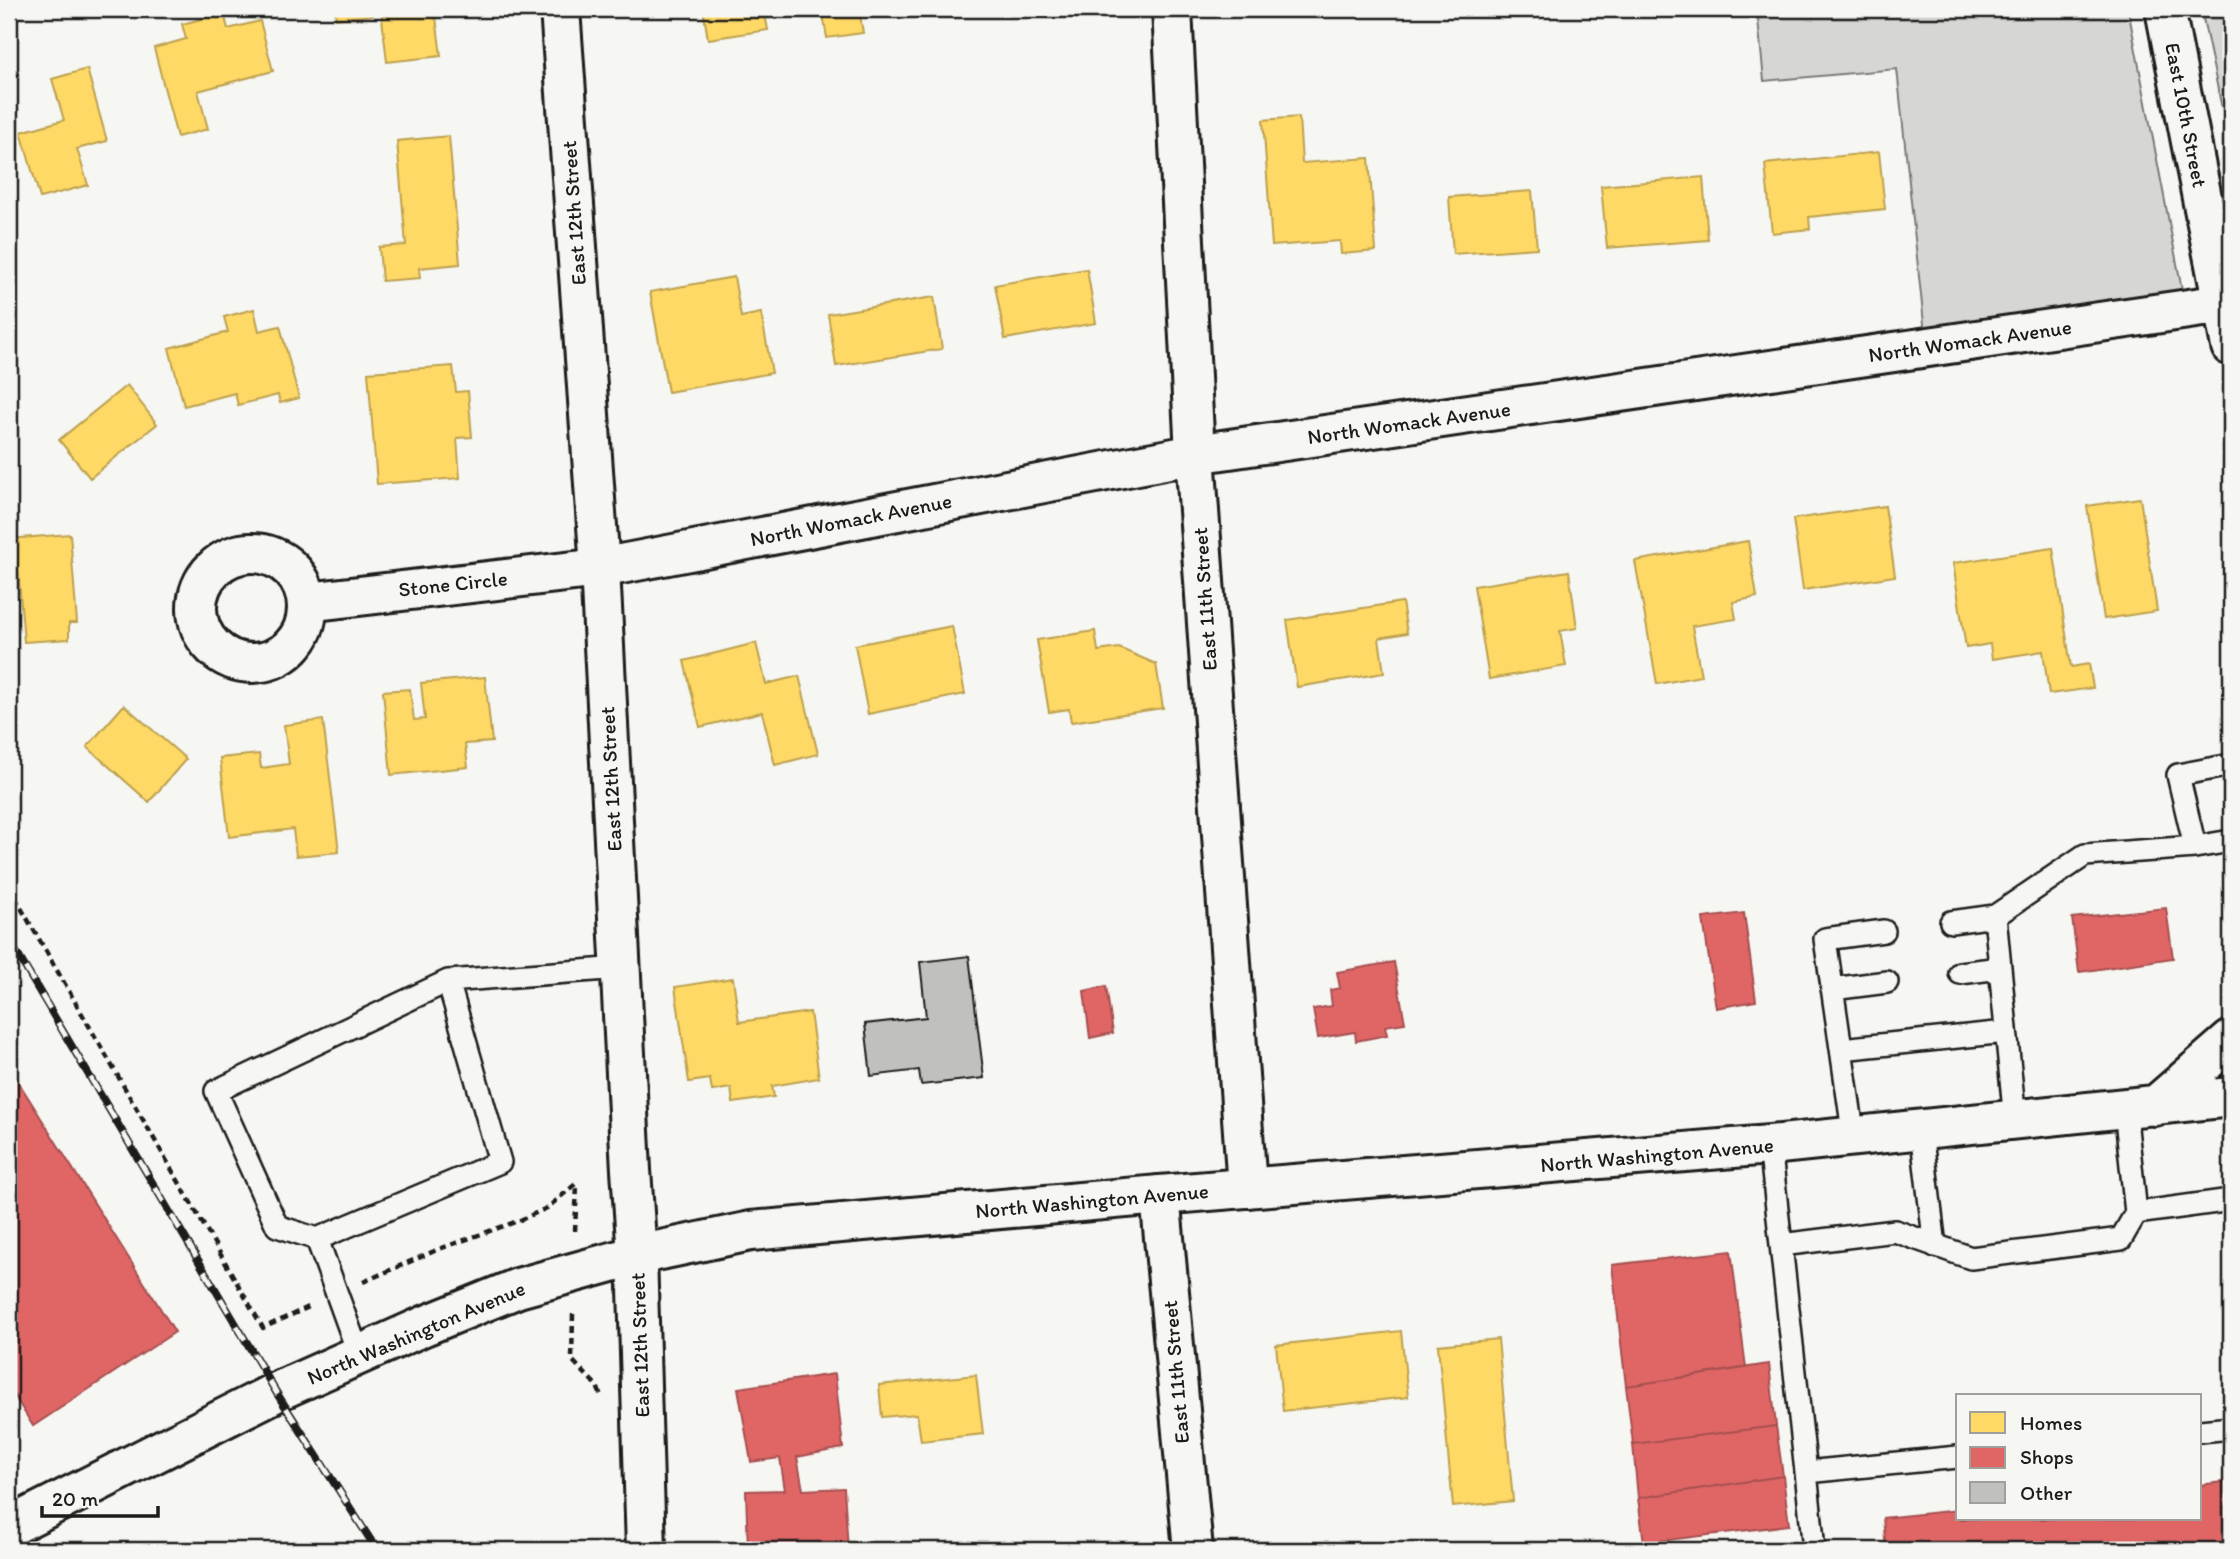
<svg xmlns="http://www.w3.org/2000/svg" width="2240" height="1559" font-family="Itim,sans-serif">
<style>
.green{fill:#d6d6d2;stroke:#797977;stroke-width:2}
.homes{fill:#ffd966;stroke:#bba050;stroke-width:2}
.shops{fill:#e06666;stroke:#a55050;stroke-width:2}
.building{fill:#c0c0bd;stroke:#1c1c1c;stroke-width:2}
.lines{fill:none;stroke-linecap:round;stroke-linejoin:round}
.lane-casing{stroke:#1c1c1c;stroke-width:26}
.street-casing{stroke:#1c1c1c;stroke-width:44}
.secondary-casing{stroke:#1c1c1c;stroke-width:44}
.path{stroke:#1c1c1c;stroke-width:4.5;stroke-dasharray:7 5;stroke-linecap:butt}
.lane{stroke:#f6f6f2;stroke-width:21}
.street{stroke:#f6f6f2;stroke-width:38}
.secondary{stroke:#f6f6f2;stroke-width:38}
.rail-casing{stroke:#1c1c1c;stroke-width:8}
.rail{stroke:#f6f6f2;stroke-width:5;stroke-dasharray:16;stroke-linecap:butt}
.labels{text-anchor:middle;stroke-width:7;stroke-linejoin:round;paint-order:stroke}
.street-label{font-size:21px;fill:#1c1c1c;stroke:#f6f6f2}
</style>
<rect width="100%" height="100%" fill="#f6f6f2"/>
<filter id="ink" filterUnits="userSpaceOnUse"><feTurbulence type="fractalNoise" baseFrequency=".0143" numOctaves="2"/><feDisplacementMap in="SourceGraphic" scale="14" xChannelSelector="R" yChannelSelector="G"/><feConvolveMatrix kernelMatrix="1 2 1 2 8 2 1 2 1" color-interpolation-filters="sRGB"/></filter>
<g filter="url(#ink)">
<path class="green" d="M 1757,9 L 2128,9 L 2183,295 L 1925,333 L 1897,69 L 1764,81 Z
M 2201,9 L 2231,9 L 2231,151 Z"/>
<path class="homes" d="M 335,9 L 372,9 L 373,15 L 336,19 Z
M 381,9 L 435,9 L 441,56 L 387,62 Z
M 703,9 L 764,9 L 768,30 L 708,39 Z
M 822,9 L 859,9 L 863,33 L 827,38 Z
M 224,13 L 228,29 L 260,21 L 273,71 L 198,91 L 208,129 L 177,137 L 154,48 L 186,39 L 182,24 Z
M 87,69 L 107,141 L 77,149 L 88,185 L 40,198 L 21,132 L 64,120 L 52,79 Z
M 1299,117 L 1302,163 L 1369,158 L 1376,251 L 1341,254 L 1340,241 L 1272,246 L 1263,120 Z
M 449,136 L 460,264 L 419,268 L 420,278 L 382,281 L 379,247 L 406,245 L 397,141 Z
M 1879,152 L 1885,209 L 1809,217 L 1810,229 L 1772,233 L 1765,164 Z
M 1703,177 L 1708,240 L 1607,248 L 1601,186 Z
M 1532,191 L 1537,248 L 1453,254 L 1449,197 Z
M 1087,269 L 1096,323 L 1005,339 L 995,285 Z
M 734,277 L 741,317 L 761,313 L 772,373 L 668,392 L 650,292 Z
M 934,297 L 942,349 L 836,366 L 828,314 Z
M 254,309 L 259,331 L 280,326 L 299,398 L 280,403 L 278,395 L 238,405 L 235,393 L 184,406 L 169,348 L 228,332 L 224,317 Z
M 453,366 L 456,392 L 468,391 L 472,437 L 457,438 L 460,478 L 377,484 L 368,372 Z
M 127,385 L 157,424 L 90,478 L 59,440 Z
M 2140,498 L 2157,611 L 2104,619 L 2087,506 Z
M 1885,506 L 1895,576 L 1803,590 L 1793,519 Z
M 70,534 L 77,623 L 69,623 L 69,639 L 24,642 L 18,568 L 9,569 L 9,539 Z
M 1748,541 L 1757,597 L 1733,602 L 1736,619 L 1692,626 L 1701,676 L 1657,684 L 1635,561 Z
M 2053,548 L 2071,667 L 2089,664 L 2093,688 L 2049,694 L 2043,651 L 1992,659 L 1990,644 L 1966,648 L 1953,563 Z
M 1569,571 L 1577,628 L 1560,631 L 1566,666 L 1489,679 L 1474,586 Z
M 1402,602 L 1407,633 L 1379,638 L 1384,673 L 1297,687 L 1287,620 Z
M 952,626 L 965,694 L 868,714 L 855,645 Z
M 1095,631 L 1098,651 L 1119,648 L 1156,664 L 1163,708 L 1071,722 L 1069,709 L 1049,712 L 1037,640 Z
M 756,643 L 766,684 L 799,676 L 818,754 L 775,765 L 762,712 L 700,727 L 684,661 Z
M 485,677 L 492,742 L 465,744 L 468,767 L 391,775 L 383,691 L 410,689 L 414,720 L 425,719 L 421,683 Z
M 124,705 L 186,759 L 149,802 L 87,747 Z
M 323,720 L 339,852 L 296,856 L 293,829 L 229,837 L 220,758 L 259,754 L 261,768 L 289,764 L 284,725 Z
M 733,978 L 739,1022 L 810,1012 L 819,1078 L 772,1086 L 774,1097 L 733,1103 L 731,1088 L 712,1091 L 710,1079 L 689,1082 L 675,987 Z
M 1401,1331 L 1408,1397 L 1283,1411 L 1276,1345 Z
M 1498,1339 L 1513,1501 L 1453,1507 L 1438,1345 Z
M 976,1375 L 983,1434 L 921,1441 L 917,1414 L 882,1417 L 879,1385 Z"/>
<path class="shops" d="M 2166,908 L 2173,958 L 2079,972 L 2072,918 Z
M 1744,913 L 1756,1001 L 1716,1008 L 1703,918 Z
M 1394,962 L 1405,1023 L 1385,1026 L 1387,1035 L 1356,1041 L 1355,1032 L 1318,1038 L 1313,1009 L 1332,1006 L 1330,990 L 1340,988 L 1337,972 Z
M 1106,986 L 1113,1033 L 1090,1038 L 1084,991 Z
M 9,1067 L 175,1332 L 33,1426 L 9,1387 Z
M 1731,1251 L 1746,1368 L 1626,1386 L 1612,1265 Z
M 1769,1364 L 1776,1426 L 1633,1444 L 1626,1386 Z
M 835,1374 L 843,1448 L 797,1457 L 803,1490 L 844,1488 L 848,1550 L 748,1550 L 746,1491 L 785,1490 L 780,1458 L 751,1462 L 738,1388 Z
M 1776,1426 L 1783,1476 L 1638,1498 L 1633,1444 Z
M 1783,1476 L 1789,1525 L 1644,1543 L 1638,1498 Z
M 2231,1481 L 2231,1550 L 1886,1550 L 1883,1518 L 1958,1510 L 1958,1519 L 2200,1519 L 2200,1485 Z"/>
<path class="building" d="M 969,956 L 984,1078 L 921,1085 L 919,1070 L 871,1076 L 865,1024 L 926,1017 L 920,962 Z"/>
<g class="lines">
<g class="lane-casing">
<path id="lane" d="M 2195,847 L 2178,775 L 2231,765
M 1995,916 L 2085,855 L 2195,847 L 2231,841
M 1951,922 L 1995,916 L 2015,1121
M 1960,973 L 2000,968
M 1832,989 L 1887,982
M 1841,1049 L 2006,1032
M 1921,1131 L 1935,1246
M 1854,1138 L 1825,939 L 1884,931
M 1770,1145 L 1806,1472 L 1958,1457
M 2136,1213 L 2231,1200
M 317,1239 L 277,1226 L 216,1091 L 448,981
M 1781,1245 L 1895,1231 L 1971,1258 L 2121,1239 L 2136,1213 L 2125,1109
M 359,1355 L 317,1239 L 500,1162 L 448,981 L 621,968
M 2200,1431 L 2231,1428
M 1806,1472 L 1814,1550"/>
</g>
<g class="street-casing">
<path id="street" d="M 560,9 L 600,568 L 631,1170 L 637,1255
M 1172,9 L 1195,454 L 1247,1188
M197 608a55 55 0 1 1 110 0a55 55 0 1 1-110 0Z
M 307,602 L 600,568 L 1195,454 L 2223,304
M 1160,1195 L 1193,1550"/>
</g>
<g class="secondary-casing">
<path id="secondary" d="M 2165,9 L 2231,346
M 2155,1106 L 2231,1040
M 637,1255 L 646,1550
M 9,1527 L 276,1392 L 424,1326 L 518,1288 L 637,1255 L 751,1231 L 1160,1195 L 1770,1145 L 2231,1097"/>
</g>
<path class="path" d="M 9,887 L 263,1328 L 311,1306
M 575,1231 L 577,1184
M 363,1282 L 439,1249 L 518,1221 L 547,1208 L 577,1183
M 573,1314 L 572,1360 L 597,1386 L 601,1396"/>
<use href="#lane" class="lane"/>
<use href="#street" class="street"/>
<use href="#secondary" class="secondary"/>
<g class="rail-casing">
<path id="rail" d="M 9,940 L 276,1392 L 377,1550"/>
</g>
<use href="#rail" class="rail"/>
</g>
</g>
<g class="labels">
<g class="street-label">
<text transform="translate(2186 115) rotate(79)" y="7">East 10th Street</text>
<text transform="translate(574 213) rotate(-94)" y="7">East 12th Street</text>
<text transform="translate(1970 341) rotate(-8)" y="7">North Womack Avenue</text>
<text transform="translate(1409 423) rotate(-8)" y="7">North Womack Avenue</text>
<text transform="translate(851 520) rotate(-11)" y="7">North Womack Avenue</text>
<text transform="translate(453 584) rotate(-6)" y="7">Stone Circle</text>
<text transform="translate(1205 599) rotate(-94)" y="7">East 11th Street</text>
<text transform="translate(611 779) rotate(-93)" y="7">East 12th Street</text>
<text transform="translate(1657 1155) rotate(-5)" y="7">North Washington Avenue</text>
<text transform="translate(1092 1201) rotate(-5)" y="7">North Washington Avenue</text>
<text transform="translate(416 1333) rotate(-23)" y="7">North Washington Avenue</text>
<text transform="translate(640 1345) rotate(-92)" y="7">East 12th Street</text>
<text transform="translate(1176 1372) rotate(-95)" y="7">East 11th Street</text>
</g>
</g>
<rect width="2240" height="1559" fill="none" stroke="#f6f6f2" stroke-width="35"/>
<rect x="18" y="18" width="2205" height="1524" fill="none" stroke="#1c1c1c" stroke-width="2.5" filter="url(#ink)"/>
<rect x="1956" y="1394" width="245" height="126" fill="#f6f6f2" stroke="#9f9f9c" stroke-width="2"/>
<rect x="1970" y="1412" width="35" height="21" fill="#ffd966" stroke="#9f9f9c" stroke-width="2"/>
<text x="2020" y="1430" font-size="21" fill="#1c1c1c">Homes</text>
<rect x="1970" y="1447" width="35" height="21" fill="#e06666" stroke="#9f9f9c" stroke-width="2"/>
<text x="2020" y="1464" font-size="21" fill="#1c1c1c">Shops</text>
<rect x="1970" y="1482" width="35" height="21" fill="#c0c0bd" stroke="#9f9f9c" stroke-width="2"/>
<text x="2020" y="1500" font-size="21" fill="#1c1c1c">Other</text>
<path d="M42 1506v10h116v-10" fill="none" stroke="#1c1c1c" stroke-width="3.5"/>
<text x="52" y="1506" font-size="21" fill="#1c1c1c" stroke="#f6f6f2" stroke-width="5" paint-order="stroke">20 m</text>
</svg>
